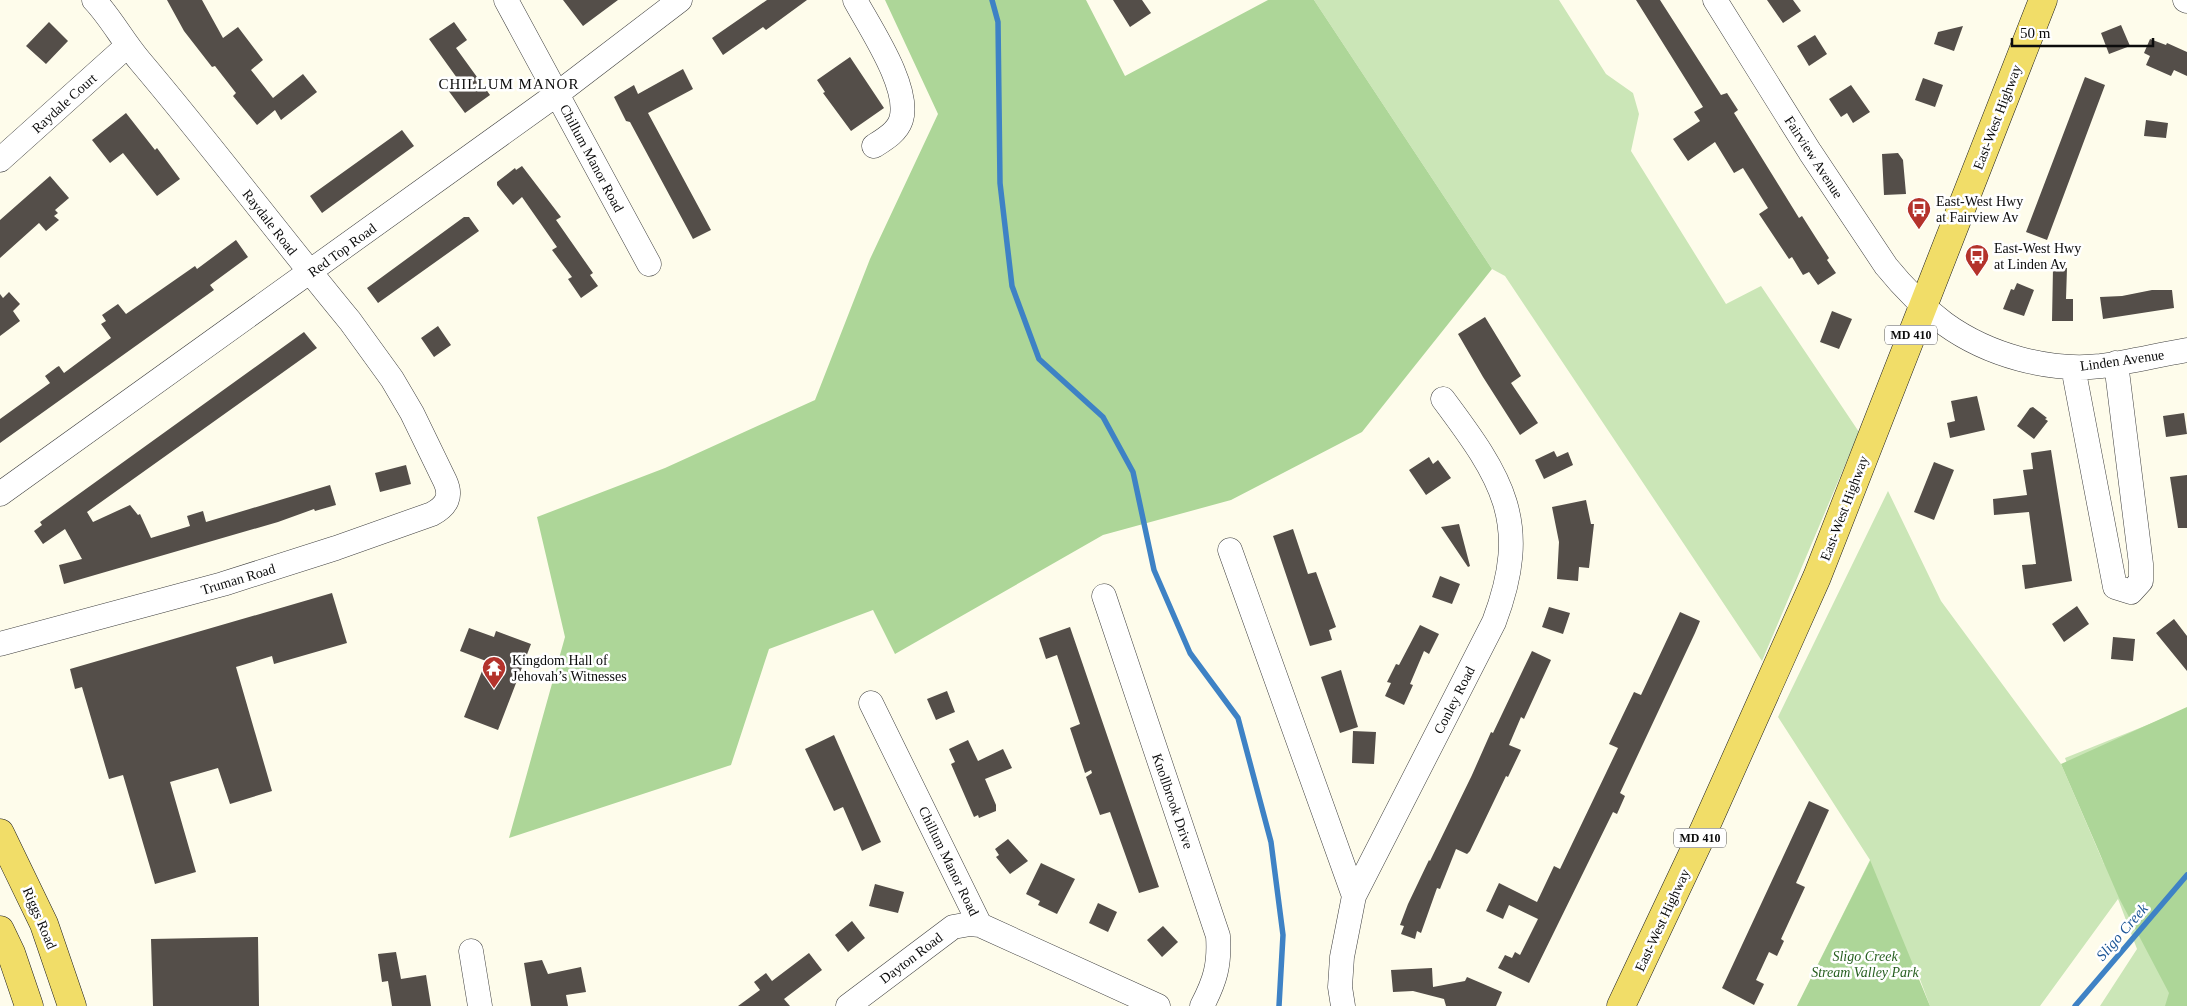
<svg xmlns="http://www.w3.org/2000/svg" width="2187" height="1006" font-family="'Times New Roman',serif">
<style>
.green{fill:#cbe6b7}
.forest{fill:#add698}
.lines{fill:none;stroke-linecap:round;stroke-linejoin:round}
.stream{stroke:#3e82c5;stroke-width:5.5}
.building{fill:#544e49}
.minor-casing{stroke:#3f3f3f;stroke-width:25}
.major-casing{stroke:#1d1d1d;stroke-width:29}
.minor{stroke:#fff;stroke-width:24}
.major{stroke:#f1dd68;stroke-width:28}
.labels{text-anchor:middle;stroke-width:5;stroke-linejoin:round;paint-order:stroke}
.shield{fill:#fff;stroke:#555;stroke-width:1}
.shield-label{font-size:12px;font-weight:bold;fill:#0c0c0c}
.street-label{font-size:14px;fill:#0c0c0c;stroke:#fff}
.poi-label{font-size:14px;fill:#0c0c0c;stroke:#fff;text-anchor:start}
.park-label{font-size:14px;font-style:italic;fill:#275f20;stroke:#fff}
.neighbourhood-label{font-size:15px;letter-spacing:1px;fill:#0c0c0c;stroke:#fff}
.water-label{font-size:15px;font-style:italic;fill:#1c5596;stroke:#fff}
</style>
<rect width="100%" height="100%" fill="#fefceb"/>
<path class="green" d="M 1314,0 L 1559,0 L 1606,74 L 1633,93 L 1639,114 L 1631,151 L 1726,304 L 1761,286 L 1859,432 L 1762,661 L 1505,276 L 1492,269 Z
M 1888,491 L 1941,601 L 2061,764 L 2104,864 L 2065,758 L 2187,709 L 2187,1006 L 2100,1006 L 2137,949 L 2118,899 L 2040,1006 L 1930,1006 L 1918,974 L 1797,1006 L 1870,860 L 1778,717 Z"/>
<path class="forest" d="M 885,0 L 1086,0 L 1125,76 L 1268,0 L 1314,0 L 1492,269 L 1362,432 L 1231,500 L 1103,535 L 895,654 L 873,610 L 769,649 L 731,765 L 509,838 L 565,637 L 537,517 L 665,468 L 815,400 L 870,259 L 938,114 Z
M 2187,707 L 2187,1006 L 2165,1006 L 2169,993 L 2119,898 L 2061,764 Z
M 1870,860 L 1930,1006 L 1797,1006 L 1870,861 Z"/>
<g class="lines">
<path class="stream" d="M 992,0 L 998,22 L 1000,183 L 1012,286 L 1039,359 L 1103,417 L 1133,472 L 1154,570 L 1190,653 L 1238,718 L 1271,842 L 1283,935 L 1279,1006
M 2075,1006 L 2187,875"/>
</g>
<path class="building" d="M 167,0 L 202,0 L 223,38 L 238,27 L 263,60 L 251,70 L 273,98 L 303,74 L 317,92 L 281,120 L 275,110 L 257,125 L 233,96 L 236,93 L 215,66 L 212,67 L 184,31 Z
M 563,0 L 618,0 L 583,26 Z
M 767,0 L 807,0 L 766,30 L 763,27 L 723,55 L 712,38 Z
M 1113,0 L 1142,0 L 1151,13 L 1130,27 Z
M 1636,0 L 1660,0 L 1721,95 L 1727,93 L 1738,110 L 1734,113 L 1799,218 L 1802,216 L 1816,238 L 1829,258 L 1827,260 L 1836,273 L 1818,285 L 1809,272 L 1803,275 L 1792,257 L 1789,259 L 1759,214 L 1768,208 L 1743,168 L 1734,173 L 1715,142 L 1688,161 L 1673,139 L 1700,121 L 1694,112 L 1703,107 Z
M 1767,0 L 1793,0 L 1801,11 L 1783,23 Z
M 49,22 L 68,41 L 46,64 L 26,46 Z
M 454,22 L 467,40 L 456,48 L 490,95 L 465,113 L 445,86 L 457,78 L 429,39 Z
M 2121,25 L 2130,46 L 2109,54 L 2101,33 Z
M 1963,26 L 1954,51 L 1934,44 L 1938,32 Z
M 1815,35 L 1827,54 L 1809,66 L 1797,46 Z
M 2150,39 L 2166,45 L 2167,43 L 2187,52 L 2187,76 L 2174,70 L 2171,76 L 2146,65 L 2150,56 L 2144,53 Z
M 850,57 L 884,108 L 851,131 L 823,93 L 825,92 L 817,80 Z
M 683,69 L 693,89 L 648,113 L 711,230 L 693,239 L 630,122 L 626,121 L 614,97 L 634,85 L 638,94 Z
M 2085,77 L 2105,85 L 2047,240 L 2026,232 Z
M 1923,78 L 1943,85 L 1935,107 L 1915,100 Z
M 1851,85 L 1870,112 L 1853,123 L 1847,113 L 1841,117 L 1829,99 Z
M 126,113 L 155,150 L 157,148 L 180,179 L 157,196 L 123,153 L 110,163 L 92,140 Z
M 2146,120 L 2168,123 L 2166,138 L 2144,136 Z
M 402,130 L 414,146 L 322,213 L 310,196 Z
M 1898,153 L 1903,160 L 1906,194 L 1884,195 L 1882,154 Z
M 522,166 L 561,217 L 556,220 L 593,273 L 590,275 L 598,286 L 581,298 L 568,279 L 572,277 L 552,250 L 557,247 L 522,197 L 513,205 L 497,185 L 497,182 L 515,168 L 516,170 Z
M 50,176 L 69,198 L 55,210 L 58,213 L 54,216 L 59,220 L 46,231 L 39,223 L 0,258 L 0,220 Z
M 464,217 L 469,217 L 479,231 L 378,303 L 367,288 Z
M 236,240 L 248,257 L 210,285 L 214,290 L 0,443 L 0,419 L 50,383 L 45,376 L 57,367 L 59,366 L 64,373 L 111,338 L 101,324 L 106,321 L 102,315 L 118,304 L 126,314 L 195,266 L 197,269 Z
M 2053,268 L 2067,268 L 2066,299 L 2073,299 L 2073,321 L 2052,321 Z
M 2017,283 L 2034,290 L 2024,316 L 2003,309 L 2011,289 L 2014,290 Z
M 2152,290 L 2172,290 L 2174,308 L 2103,319 L 2100,297 L 2122,296 Z
M 9,292 L 20,304 L 13,311 L 20,321 L 0,336 L 0,294 L 3,298 Z
M 1832,311 L 1852,319 L 1839,349 L 1820,342 Z
M 1485,317 L 1521,376 L 1511,383 L 1538,423 L 1520,435 L 1483,377 L 1458,334 Z
M 438,326 L 451,345 L 434,357 L 421,338 Z
M 304,332 L 317,348 L 87,512 L 93,522 L 130,505 L 138,515 L 140,514 L 151,538 L 190,526 L 187,516 L 203,511 L 206,522 L 330,485 L 336,505 L 315,511 L 314,509 L 278,522 L 64,584 L 59,565 L 82,559 L 65,529 L 43,544 L 34,531 L 42,525 L 40,522 Z
M 1977,396 L 1985,430 L 1950,438 L 1947,423 L 1955,421 L 1951,401 Z
M 2033,407 L 2047,418 L 2045,419 L 2048,421 L 2034,439 L 2017,426 L 2030,408 Z
M 2184,413 L 2187,434 L 2166,437 L 2163,416 Z
M 2051,450 L 2072,581 L 2025,589 L 2022,565 L 2036,564 L 2029,512 L 1994,515 L 1993,499 L 2027,495 L 2023,470 L 2033,469 L 2031,453 Z
M 1554,451 L 1557,457 L 1568,452 L 1573,465 L 1544,479 L 1535,460 Z
M 1429,457 L 1433,464 L 1438,460 L 1451,478 L 1426,495 L 1409,470 Z
M 1934,462 L 1954,470 L 1934,520 L 1914,512 Z
M 406,465 L 411,484 L 380,492 L 375,473 Z
M 2187,475 L 2187,528 L 2178,528 L 2170,477 Z
M 1586,500 L 1591,524 L 1594,524 L 1589,568 L 1579,567 L 1578,581 L 1557,579 L 1559,542 L 1552,507 Z
M 1459,524 L 1470,566 L 1468,567 L 1441,527 Z
M 1293,529 L 1308,574 L 1316,572 L 1336,627 L 1329,630 L 1332,640 L 1310,646 L 1273,536 Z
M 1440,576 L 1460,584 L 1452,604 L 1432,597 Z
M 332,593 L 347,643 L 274,664 L 272,656 L 236,667 L 272,791 L 230,804 L 218,768 L 170,782 L 196,872 L 155,884 L 123,775 L 109,779 L 82,687 L 75,689 L 70,669 Z
M 2077,606 L 2089,624 L 2064,642 L 2052,624 Z
M 1549,607 L 1570,613 L 1563,634 L 1542,627 Z
M 1680,612 L 1700,621 L 1695,633 L 1620,793 L 1625,796 L 1617,814 L 1613,812 L 1529,983 L 1498,968 L 1505,955 L 1512,958 L 1515,952 L 1520,955 L 1538,919 L 1509,905 L 1503,919 L 1486,911 L 1499,883 L 1537,902 L 1554,866 L 1560,869 L 1618,748 L 1609,744 L 1634,692 L 1641,695 Z
M 2174,619 L 2187,636 L 2187,671 L 2156,633 Z
M 1420,625 L 1439,634 L 1429,654 L 1424,651 L 1410,684 L 1413,685 L 1404,705 L 1385,696 L 1391,683 L 1387,682 L 1396,664 L 1399,665 Z
M 1070,627 L 1159,887 L 1139,893 L 1110,812 L 1100,815 L 1086,777 L 1092,773 L 1091,770 L 1085,773 L 1070,728 L 1080,724 L 1057,655 L 1046,659 L 1039,638 Z
M 469,628 L 494,637 L 496,631 L 531,644 L 498,730 L 464,717 L 486,661 L 460,651 Z
M 2113,637 L 2135,639 L 2133,661 L 2111,659 Z
M 1532,651 L 1551,660 L 1524,719 L 1521,717 L 1509,745 L 1521,750 L 1508,777 L 1506,776 L 1470,851 L 1467,854 L 1456,849 L 1440,889 L 1437,888 L 1421,933 L 1417,931 L 1415,939 L 1401,934 L 1404,926 L 1400,925 L 1408,904 L 1429,860 L 1430,861 L 1472,775 L 1491,732 L 1493,733 Z
M 1341,670 L 1358,727 L 1340,733 L 1321,677 Z
M 947,691 L 955,712 L 936,720 L 927,699 Z
M 1353,731 L 1376,732 L 1374,764 L 1352,763 Z
M 834,735 L 881,842 L 862,851 L 843,807 L 834,811 L 805,749 Z
M 968,740 L 978,761 L 1003,749 L 1012,768 L 985,779 L 996,805 L 996,811 L 979,818 L 978,815 L 974,817 L 951,764 L 955,762 L 949,749 Z
M 1809,801 L 1829,810 L 1796,883 L 1805,887 L 1781,939 L 1784,941 L 1777,956 L 1769,952 L 1756,980 L 1764,984 L 1754,1005 L 1722,988 Z
M 1008,839 L 1028,861 L 1010,874 L 996,857 L 999,855 L 995,849 Z
M 1041,863 L 1075,879 L 1057,914 L 1038,905 L 1040,901 L 1026,894 Z
M 875,884 L 904,892 L 898,913 L 869,906 Z
M 1098,903 L 1117,912 L 1108,932 L 1089,923 Z
M 852,921 L 865,938 L 848,952 L 835,935 Z
M 1163,926 L 1178,942 L 1162,957 L 1147,940 Z
M 258,937 L 259,1006 L 153,1006 L 151,939 Z
M 396,952 L 401,979 L 426,975 L 431,1006 L 392,1006 L 388,981 L 382,982 L 378,954 Z
M 809,953 L 822,970 L 784,999 L 790,1006 L 738,1006 L 760,990 L 754,982 L 766,973 L 772,981 Z
M 542,960 L 548,974 L 581,967 L 586,992 L 566,995 L 568,1006 L 531,1006 L 524,963 Z
M 1432,968 L 1433,987 L 1465,981 L 1467,977 L 1502,992 L 1496,1006 L 1446,1006 L 1444,999 L 1413,991 L 1393,992 L 1391,970 Z"/>
<g class="lines">
<g class="minor-casing">
<path id="minor" d="M 506,0 L 649,264
M 855,0 C 870,28 911,88 901,120 C 897,132 885,139 874,146
M 1715,0 L 1810,152 L 1886,266 C 1903,287 1924,308 1945,324 C 1988,355 2049,372 2101,366 C 2130,362 2158,355 2187,350
M 2185,0 L 2187,1
M 0,160 L 127,46
M 2073,367 L 2115,587 L 2131,592 L 2141,581 L 2141,564 L 2116,363
M 0,494 L 557,94 L 680,0
M 1230,550 L 1354,896
M 1104,596 L 1218,936 C 1220,965 1215,981 1202,1006
M 0,644 L 223,584 L 336,548 L 432,514 C 447,506 452,496 445,481 L 412,413 L 392,379 L 350,321 C 279,235 212,146 140,61 C 123,41 111,18 94,0
M 871,703 L 980,925 L 1158,1006
M 471,951 L 480,1006
M 848,1006 L 953,927 L 970,924 L 980,925
M 1343,1006 L 1340,987 L 1342,957 L 1354,896 L 1494,622 C 1532,522 1502,478 1443,399"/>
</g>
<g class="major-casing">
<path id="major" d="M 0,833 L 44,924 L 72,1006
M 0,930 L 11,953 L 29,1006
M 1621,1006 L 1704,830 L 1817,577 L 2043,0"/>
</g>
<use href="#minor" class="minor"/>
<use href="#major" class="major"/>
</g>
<defs>
<g id="bus-pin" transform="scale(1.25)"><path d="M0 17L-7.5 6A9.5 9.5 0 1 1 7.5 6Z" fill="#b4332c" stroke="#fff"/><path d="M-5-6H5V4H4V6H2V4H-2V6H-4V4H-5ZM-3.5-4V0h7V-4ZM-3.5 1.2v1.5H-2V1.2ZM2 1.2v1.5H3.5V1.2Z" fill="#fff"/></g>
<g id="temple-pin" transform="scale(1.25)"><path d="M0 17L-7.5 6A9.5 9.5 0 1 1 7.5 6Z" fill="#b4332c" stroke="#fff"/><path d="M0-6L5-2H3V0L6.5 2.5H4V6H1.5V3h-3V6H-4V2.5H-6.5L-3 0V-2H-5Z" fill="#fff"/></g>
</defs>
<g fill-rule="evenodd">
<use href="#bus-pin" x="1919" y="209"/>
<use href="#bus-pin" x="1977" y="256"/>
<use href="#temple-pin" x="494" y="668"/>
</g>
<g class="labels">
<g class="shield">
<rect x="1885" y="325.5" width="52" height="19" rx="4"/>
<rect x="1674" y="828.5" width="52" height="19" rx="4"/>
</g>
<g class="shield-label">
<text x="1911" y="339">MD 410</text>
<text x="1700" y="842">MD 410</text>
</g>
<g class="street-label">
<text transform="translate(64 103) rotate(-42)" y="5">Raydale Court</text>
<text transform="translate(1997 117) rotate(-69)" y="5">East-West Highway</text>
<text transform="translate(1814 157) rotate(57)" y="5">Fairview Avenue</text>
<text transform="translate(592 158) rotate(62)" y="5">Chillum Manor Road</text>
<text transform="translate(270 222) rotate(52)" y="5">Raydale Road</text>
<text transform="translate(342 250) rotate(-36)" y="5">Red Top Road</text>
<text transform="translate(2122 360) rotate(-8)" y="5">Linden Avenue</text>
<text transform="translate(1844 508) rotate(-69)" y="5">East-West Highway</text>
<text transform="translate(238 579) rotate(-17)" y="5">Truman Road</text>
<text transform="translate(1454 700) rotate(-63)" y="5">Conley Road</text>
<text transform="translate(1173 801) rotate(71)" y="5">Knollbrook Drive</text>
<text transform="translate(949 861) rotate(64)" y="5">Chillum Manor Road</text>
<text transform="translate(40 918) rotate(67)" y="5">Riggs Road</text>
<text transform="translate(1662 920) rotate(-65)" y="5">East-West Highway</text>
<text transform="translate(911 958) rotate(-37)" y="5">Dayton Road</text>
</g>
<g class="poi-label">
<text x="1936" y="206">East-West Hwy<tspan x="1936" dy="16">at Fairview Av</tspan></text>
<text x="1994" y="253">East-West Hwy<tspan x="1994" dy="16">at Linden Av</tspan></text>
<text x="512" y="665">Kingdom Hall of<tspan x="512" dy="16">Jehovah’s Witnesses</tspan></text>
</g>
<g class="park-label">
<text x="1865" y="961">Sligo Creek<tspan x="1865" dy="16">Stream Valley Park</tspan></text>
</g>
<g class="neighbourhood-label">
<text x="509" y="89">CHILLUM MANOR</text>
</g>
<g class="water-label">
<text transform="translate(2122 932) rotate(-49)" y="5">Sligo Creek</text>
</g>
</g>
<path d="M2012 38v8h141v-8" fill="none" stroke="#0c0c0c" stroke-width="2.5"/>
<text x="2020" y="38" font-size="15" fill="#0c0c0c" stroke="#ffffff" stroke-width="4" paint-order="stroke">50 m</text>
</svg>
